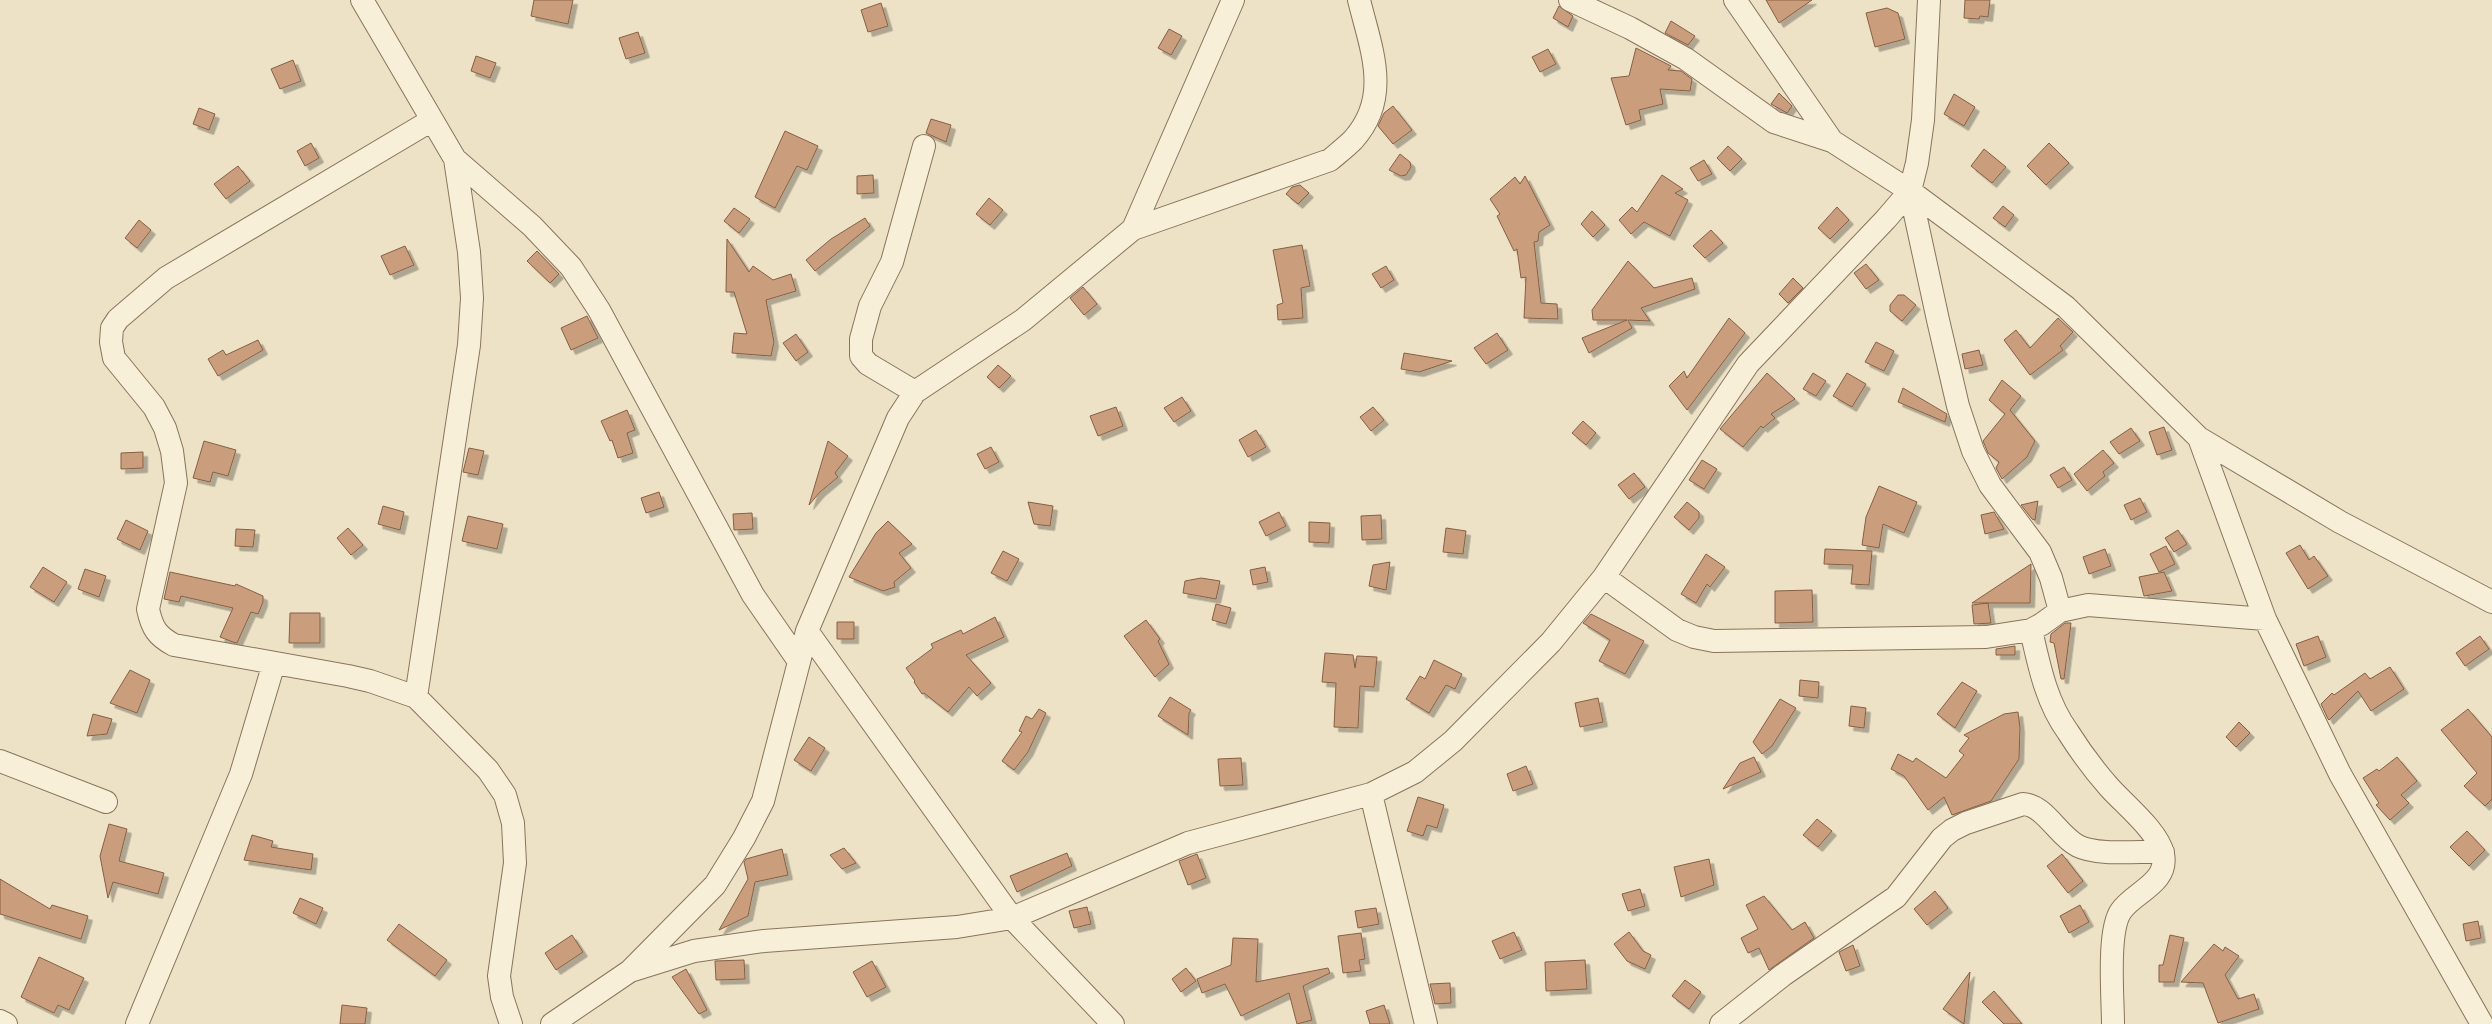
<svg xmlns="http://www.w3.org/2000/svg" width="2492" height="1024" font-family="'Playfair Display',serif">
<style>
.building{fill:#ca9e7d;stroke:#865f43;filter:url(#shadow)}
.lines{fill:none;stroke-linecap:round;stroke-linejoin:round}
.minor-casing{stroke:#88745c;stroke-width:24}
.minor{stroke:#f8efd9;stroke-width:22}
</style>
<defs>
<filter id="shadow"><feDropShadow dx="4.5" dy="4.5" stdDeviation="0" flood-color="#0004"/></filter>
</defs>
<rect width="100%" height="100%" fill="#ede2c6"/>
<path class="building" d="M 534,0 L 573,0 L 568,24 L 531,16 Z
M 1766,0 L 1812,0 L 1779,23 Z
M 1965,0 L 1990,0 L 1988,17 L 1980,16 L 1979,19 L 1964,18 Z
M 881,3 L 888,26 L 868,32 L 861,10 Z
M 1559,6 L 1573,16 L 1568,27 L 1553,18 Z
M 1887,8 L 1898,13 L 1905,39 L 1875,47 L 1866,13 Z
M 1671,21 L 1695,36 L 1688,45 L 1665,33 Z
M 1169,29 L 1182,36 L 1171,55 L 1158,48 Z
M 638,32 L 645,53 L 626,59 L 619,38 Z
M 1636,48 L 1671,66 L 1668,70 L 1681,71 L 1692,79 L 1690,91 L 1660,89 L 1663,104 L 1639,110 L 1641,120 L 1626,125 L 1611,78 L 1629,76 Z
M 1548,49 L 1556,64 L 1540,72 L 1532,57 Z
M 476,56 L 496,63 L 490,78 L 471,71 Z
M 293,60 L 301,81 L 280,89 L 271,69 Z
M 1779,93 L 1792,106 L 1787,113 L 1771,104 Z
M 1954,94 L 1975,107 L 1964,126 L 1944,114 Z
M 1393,106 L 1412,130 L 1393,144 L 1378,126 L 1384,113 Z
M 199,108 L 215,114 L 209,130 L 193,124 Z
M 931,119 L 951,125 L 946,142 L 926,133 Z
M 785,131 L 818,146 L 807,170 L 797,166 L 775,208 L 755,197 Z
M 311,143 L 319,158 L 305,166 L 297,151 Z
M 2049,143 L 2069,163 L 2046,185 L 2027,166 Z
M 1728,146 L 1742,159 L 1730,171 L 1717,158 Z
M 1984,149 L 2006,167 L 1992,183 L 1971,166 Z
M 1400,154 L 1410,162 L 1411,167 L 1406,175 L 1401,176 L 1389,170 Z
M 1704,160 L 1712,174 L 1698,181 L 1690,168 Z
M 238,166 L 250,181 L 226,199 L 214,184 Z
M 873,175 L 874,193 L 857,194 L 857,176 Z
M 1662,175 L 1683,189 L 1675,193 L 1688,200 L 1670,236 L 1644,222 L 1631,234 L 1619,220 L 1632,207 L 1637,212 Z
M 1525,176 L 1550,225 L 1539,232 L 1538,241 L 1534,242 L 1541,303 L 1557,304 L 1558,319 L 1524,318 L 1526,277 L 1521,278 L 1517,249 L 1514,251 L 1497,216 L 1500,214 L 1490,199 L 1515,177 L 1520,184 Z
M 1300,185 L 1309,193 L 1298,204 L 1286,194 L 1292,187 Z
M 989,198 L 1003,210 L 990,225 L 976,214 Z
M 2003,206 L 2014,215 L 2005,227 L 1993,218 Z
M 1837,207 L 1849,220 L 1830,239 L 1818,228 Z
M 734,208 L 750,219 L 739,233 L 724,221 Z
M 1592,211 L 1605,225 L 1593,237 L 1581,224 Z
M 865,218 L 870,226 L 815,271 L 806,260 L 831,239 Z
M 139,220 L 151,230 L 137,248 L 125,238 Z
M 1711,230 L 1723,243 L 1705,258 L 1693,246 Z
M 727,239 L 749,272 L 753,266 L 773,280 L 791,274 L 796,291 L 766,300 L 774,342 L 771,356 L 732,353 L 734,333 L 747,334 L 734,292 L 726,292 Z
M 1302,245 L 1310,286 L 1301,288 L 1303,318 L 1278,320 L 1277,305 L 1283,303 L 1273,250 Z
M 405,246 L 414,265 L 390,275 L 381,256 Z
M 537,251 L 559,274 L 550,283 L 527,261 Z
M 1628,261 L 1654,288 L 1692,278 L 1695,289 L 1641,308 L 1650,321 L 1628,320 L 1632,328 L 1589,353 L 1582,338 L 1627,320 L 1593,320 L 1592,310 Z
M 1866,264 L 1879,280 L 1866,289 L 1854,273 Z
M 1386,266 L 1394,280 L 1381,288 L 1372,274 Z
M 1793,278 L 1803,288 L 1788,303 L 1779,294 Z
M 1083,287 L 1097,304 L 1084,315 L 1070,298 Z
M 1898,295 L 1904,295 L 1916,305 L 1902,321 L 1890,311 L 1890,305 Z
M 587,316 L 598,338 L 571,350 L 561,328 Z
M 1729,318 L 1745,333 L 1687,410 L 1669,386 L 1684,371 L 1687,378 Z
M 2058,318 L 2073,332 L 2060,346 L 2063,350 L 2030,375 L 2004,340 L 2016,330 L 2030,348 Z
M 1497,333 L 1508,350 L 1486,364 L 1474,348 Z
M 796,334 L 808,352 L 796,361 L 783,343 Z
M 258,340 L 263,350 L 218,376 L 208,359 L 223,350 L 226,355 Z
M 1876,342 L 1894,351 L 1884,371 L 1865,362 Z
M 1979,350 L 1983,365 L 1965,369 L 1962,354 Z
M 1404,353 L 1452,361 L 1419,372 L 1401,369 Z
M 998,365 L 1011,376 L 999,388 L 987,377 Z
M 1767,373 L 1795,399 L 1771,414 L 1775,418 L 1763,428 L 1761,426 L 1743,447 L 1720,429 Z
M 1813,373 L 1826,381 L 1816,396 L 1803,389 Z
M 1847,373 L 1866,384 L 1852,407 L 1833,396 Z
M 2002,380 L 2021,396 L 2010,410 L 2035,441 L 2027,457 L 2002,479 L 1996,468 L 1999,462 L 1988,453 L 1983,441 L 2005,414 L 1989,400 Z
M 1903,388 L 1947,414 L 1945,422 L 1898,402 Z
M 1182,397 L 1191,411 L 1174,422 L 1164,408 Z
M 1116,407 L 1123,426 L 1098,436 L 1090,416 Z
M 1373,407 L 1384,420 L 1371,431 L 1360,417 Z
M 627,410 L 635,430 L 627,433 L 633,453 L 618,458 L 612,440 L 610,441 L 601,421 Z
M 1583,421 L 1596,433 L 1586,445 L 1572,433 Z
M 2164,427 L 2172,450 L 2157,455 L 2149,432 Z
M 2131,428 L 2140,441 L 2119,454 L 2110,442 Z
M 1256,430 L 1266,447 L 1248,457 L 1239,440 Z
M 204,441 L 236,450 L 228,476 L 213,472 L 210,482 L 193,478 Z
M 828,441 L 848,456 L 835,473 L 838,477 L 820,492 L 809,505 Z
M 991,447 L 999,462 L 985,469 L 977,454 Z
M 469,448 L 484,451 L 478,475 L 463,472 Z
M 2103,450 L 2114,463 L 2103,472 L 2105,476 L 2087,491 L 2074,474 Z
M 143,452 L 143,468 L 121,469 L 121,453 Z
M 1702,460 L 1717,469 L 1704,489 L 1689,480 Z
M 2064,467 L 2072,480 L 2058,488 L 2050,475 Z
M 1634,473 L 1645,487 L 1629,499 L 1618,485 Z
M 1879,486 L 1917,502 L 1904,533 L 1883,524 L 1879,548 L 1862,545 L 1866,517 Z
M 659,492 L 664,507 L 646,513 L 641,498 Z
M 2140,498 L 2147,512 L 2131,520 L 2124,505 Z
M 2038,501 L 2035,520 L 2032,519 L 2021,505 Z
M 1028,502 L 1053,506 L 1050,526 L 1034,524 Z
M 1687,502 L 1699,512 L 1699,518 L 1689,530 L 1674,517 Z
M 383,506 L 404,512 L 400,530 L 378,524 Z
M 1279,512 L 1286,526 L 1266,536 L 1259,522 Z
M 1994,512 L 2004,529 L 1985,534 L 1981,515 Z
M 752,513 L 753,529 L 734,530 L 733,514 Z
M 1381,515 L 1382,539 L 1362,540 L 1361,516 Z
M 468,516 L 503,524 L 497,549 L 462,541 Z
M 126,520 L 148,531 L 140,550 L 117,539 Z
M 888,521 L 912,544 L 899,553 L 911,568 L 894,582 L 895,587 L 883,591 L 849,577 L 876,533 Z
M 1309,522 L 1330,523 L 1329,543 L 1309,542 Z
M 348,528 L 363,545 L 351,555 L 337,538 Z
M 1446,528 L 1466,531 L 1463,554 L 1443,552 Z
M 236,529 L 255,530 L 253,547 L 235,546 Z
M 2178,530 L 2187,544 L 2174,552 L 2165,538 Z
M 2300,545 L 2309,560 L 2314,556 L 2328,576 L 2308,589 L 2286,553 Z
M 2166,546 L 2175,564 L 2159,572 L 2150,554 Z
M 1825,549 L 1872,551 L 1869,585 L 1851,584 L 1853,565 L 1824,564 Z
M 2105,549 L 2111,566 L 2089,574 L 2083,557 Z
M 1003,551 L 1019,559 L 1007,581 L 991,573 Z
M 1706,554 L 1725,567 L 1710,587 L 1707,584 L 1696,603 L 1681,594 Z
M 1390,562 L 1386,590 L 1369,586 L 1373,565 Z
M 2031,564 L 2030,603 L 1972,603 Z
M 43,567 L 67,582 L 54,602 L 30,587 Z
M 1265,567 L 1268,582 L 1253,585 L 1250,570 Z
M 85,569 L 106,576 L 99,597 L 78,589 Z
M 170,572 L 235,586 L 236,584 L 263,596 L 263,602 L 258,614 L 251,612 L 237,643 L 233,642 L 220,637 L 233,608 L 181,596 L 179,602 L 164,599 Z
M 2164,572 L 2172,591 L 2144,596 L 2139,577 Z
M 1201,578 L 1220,581 L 1216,599 L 1183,593 L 1185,581 Z
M 1812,590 L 1813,622 L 1775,623 L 1775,591 Z
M 1988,603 L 1991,623 L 1974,624 L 1972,605 Z
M 1216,604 L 1231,608 L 1226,624 L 1212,620 Z
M 290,613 L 320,613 L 320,643 L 289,643 Z
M 1591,614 L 1644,641 L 1625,674 L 1599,661 L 1610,640 L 1583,623 Z
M 995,617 L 1004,637 L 966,655 L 991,683 L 977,696 L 969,687 L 948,712 L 924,693 L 922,694 L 914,682 L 915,681 L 906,668 L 933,648 L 931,644 L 961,630 L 963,634 Z
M 1146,620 L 1160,639 L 1158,641 L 1169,664 L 1155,677 L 1124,636 Z
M 837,622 L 854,622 L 854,639 L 837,639 Z
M 2065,623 L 2071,623 L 2064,679 L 2061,679 L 2054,643 L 2050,642 L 2051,634 Z
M 2318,636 L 2326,657 L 2304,666 L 2296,644 Z
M 2480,636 L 2489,649 L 2465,666 L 2456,653 Z
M 2015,646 L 2015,655 L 1996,655 L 1996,649 Z
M 1325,653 L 1353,655 L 1355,668 L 1357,656 L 1377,657 L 1374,687 L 1360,686 L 1358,728 L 1334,727 L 1336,683 L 1322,682 Z
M 1434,660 L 1462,674 L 1455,689 L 1446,685 L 1429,713 L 1406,699 L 1420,676 L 1425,679 Z
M 2390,667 L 2404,689 L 2371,711 L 2358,691 L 2329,720 L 2328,719 L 2321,704 L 2332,693 L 2334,695 L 2365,673 L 2370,679 Z
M 130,670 L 150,680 L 137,713 L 110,703 Z
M 1800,680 L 1819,682 L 1818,698 L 1799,696 Z
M 1962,682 L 1977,691 L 1955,728 L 1937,714 Z
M 1170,697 L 1191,710 L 1189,713 L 1188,735 L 1158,716 Z
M 1598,698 L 1603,722 L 1580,727 L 1575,703 Z
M 1780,699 L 1796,708 L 1772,746 L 1762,754 L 1753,742 Z
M 1851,706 L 1866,708 L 1864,728 L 1849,726 Z
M 1039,709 L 1046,713 L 1028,752 L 1014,770 L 1002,761 L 1022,732 L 1019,731 L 1026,716 L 1032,719 Z
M 2468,709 L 2492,737 L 2492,799 L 2485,806 L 2464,786 L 2477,773 L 2441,730 Z
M 2018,712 L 2020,728 L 2019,759 L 1991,801 L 1952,815 L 1944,797 L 1928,810 L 1904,776 L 1891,769 L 1898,754 L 1913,762 L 1916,758 L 1946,778 L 1964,755 L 1959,751 L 1969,738 L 1964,735 L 2004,714 Z
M 93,714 L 112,719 L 107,734 L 87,736 Z
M 2239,722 L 2250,733 L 2236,747 L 2226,737 Z
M 809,737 L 825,748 L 811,771 L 794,760 Z
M 1754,757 L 1761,772 L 1723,789 L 1740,763 Z
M 2397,757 L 2417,781 L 2401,795 L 2409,803 L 2390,820 L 2376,805 L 2379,803 L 2363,778 L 2377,769 L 2379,771 Z
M 1241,758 L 1243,785 L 1220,786 L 1218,759 Z
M 1526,766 L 1533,784 L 1513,791 L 1507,774 Z
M 1418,797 L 1444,805 L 1437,828 L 1427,825 L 1423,836 L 1407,831 Z
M 1817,819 L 1832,831 L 1818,847 L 1803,835 Z
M 109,824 L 127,829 L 119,861 L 164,873 L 158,894 L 113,882 L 108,898 L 100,856 Z
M 2467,831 L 2485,850 L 2469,866 L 2450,847 Z
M 252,835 L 273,841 L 271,847 L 313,854 L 311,870 L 244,860 Z
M 844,848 L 856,863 L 842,869 L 830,855 Z
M 782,849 L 788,875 L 755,882 L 748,916 L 719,930 L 748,879 L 744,862 L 746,859 Z
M 1067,853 L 1072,866 L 1017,892 L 1010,876 Z
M 1197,854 L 1206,878 L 1188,885 L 1179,861 Z
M 2062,854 L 2083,881 L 2068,893 L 2047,866 Z
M 1709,859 L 1714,885 L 1681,897 L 1674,867 Z
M 0,879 L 50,909 L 52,905 L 88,916 L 81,939 L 0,914 Z
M 1640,889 L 1645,906 L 1628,911 L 1622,894 Z
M 1935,891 L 1948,908 L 1927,925 L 1914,909 Z
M 1764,896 L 1792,930 L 1805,922 L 1814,938 L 1769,970 L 1759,948 L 1748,953 L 1741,938 L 1758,929 L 1746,905 Z
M 300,898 L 323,908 L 316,924 L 293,913 Z
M 2080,905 L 2089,922 L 2069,933 L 2060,916 Z
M 1087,907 L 1091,924 L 1074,928 L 1069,911 Z
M 1376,908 L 1379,924 L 1358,928 L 1355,911 Z
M 2478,921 L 2481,938 L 2466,941 L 2463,924 Z
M 399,924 L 447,960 L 435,976 L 387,940 Z
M 1514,932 L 1522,950 L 1500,959 L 1492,941 Z
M 1629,932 L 1643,951 L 1651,955 L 1645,969 L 1627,961 L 1614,944 Z
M 1361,933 L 1365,959 L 1359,960 L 1361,971 L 1343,973 L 1338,936 Z
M 572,935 L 583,952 L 556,970 L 545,953 Z
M 2170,935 L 2184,938 L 2174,982 L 2159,982 L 2159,965 L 2163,965 Z
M 1233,938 L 1258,939 L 1256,982 L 1328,968 L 1330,973 L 1303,986 L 1312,1020 L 1297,1024 L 1289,993 L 1241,1016 L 1225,984 L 1202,993 L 1197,979 L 1231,965 Z
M 2214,944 L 2223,951 L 2225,947 L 2239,956 L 2225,975 L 2238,999 L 2254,994 L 2259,1009 L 2218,1023 L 2203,983 L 2181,982 Z
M 1853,945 L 1860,966 L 1846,971 L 1839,952 Z
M 39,957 L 84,978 L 69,1010 L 58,1005 L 54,1013 L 21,997 Z
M 744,960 L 745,979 L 716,980 L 715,961 Z
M 1585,960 L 1587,989 L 1546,991 L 1545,962 Z
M 872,961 L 886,987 L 867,997 L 853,972 Z
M 1186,968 L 1196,981 L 1181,992 L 1172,979 Z
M 686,969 L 707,1010 L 699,1014 L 672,977 Z
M 1970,972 L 1964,1024 L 1943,1009 Z
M 1685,980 L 1701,992 L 1689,1009 L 1672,996 Z
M 1450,983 L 1451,1003 L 1435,1004 L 1430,984 Z
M 1994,991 L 2022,1024 L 2004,1024 L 1982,1002 Z
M 342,1005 L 367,1008 L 365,1024 L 340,1024 Z
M 1384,1005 L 1390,1024 L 1370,1024 L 1366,1011 Z"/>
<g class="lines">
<g class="minor-casing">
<path id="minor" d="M 362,0 L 455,159 L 469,252 L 472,298 L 469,345 L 416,697
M 1570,0 L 1630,28 L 1686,59 L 1774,122 L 1832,141
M 1735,0 L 1832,141 L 1910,191 L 2066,307 L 2199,438 L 2340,522 L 2492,602
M 1929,0 L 1923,120 L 1917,163 L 1910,191 L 1938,320 L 1958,406 L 1973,451 L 1990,485 L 2040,552 L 2051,578 L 2060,611
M 432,120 L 166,278 L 118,319 L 112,328 L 111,342 L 114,358 L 154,407 L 165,428 L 172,451 L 176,483 L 148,609 C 152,628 157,636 174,645 L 348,676 L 370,681 L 416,697 L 488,770 L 505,795 L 513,823 L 515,863 L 499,976 L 502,997 L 511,1024
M 455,159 L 532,226 L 571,267 L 599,310 L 753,595 L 798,660
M 1133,229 L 1330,160 C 1337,154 1346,147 1353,140 C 1392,97 1371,49 1359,0
M 915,392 L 868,364 L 861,356 L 861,339 L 870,306 L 892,262 L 924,146
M 2199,438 L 2265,619 L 2340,774 L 2482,1024
M 1604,577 L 1677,630 L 1694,637 L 1714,641 L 1986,637 L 2031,630 L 2042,624 L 2060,611 L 2088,605 L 2265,619
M 2031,630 C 2039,665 2046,702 2068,732 C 2080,751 2094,770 2109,787 C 2124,804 2159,832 2163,854 C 2169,883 2134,892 2121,911 C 2107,931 2113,998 2113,1024
M 807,631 L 1012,918 L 1113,1024
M 0,761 L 106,802
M 1371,794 L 1426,1024
M 630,971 L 694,951 L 764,941 L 957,927 L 1012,918 L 1188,843 L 1371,794 L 1415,772 L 1453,741 L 1551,642 L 1604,577 L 1748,364 L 1886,219 L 1910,191
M 0,1021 L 6,1024
M 137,1024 L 241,774 L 274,663
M 552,1024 L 630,971 L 715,885 L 744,838 L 763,801 L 807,631 L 898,418 L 915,392 L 1023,320 L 1133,229 L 1233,0
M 1721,1024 L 1783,975 L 1896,897 L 1942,838 L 1952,830 L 1966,823 L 2023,804 C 2045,805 2058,836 2078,846 C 2098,856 2140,851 2163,852"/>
</g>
<use href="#minor" class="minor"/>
</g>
</svg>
